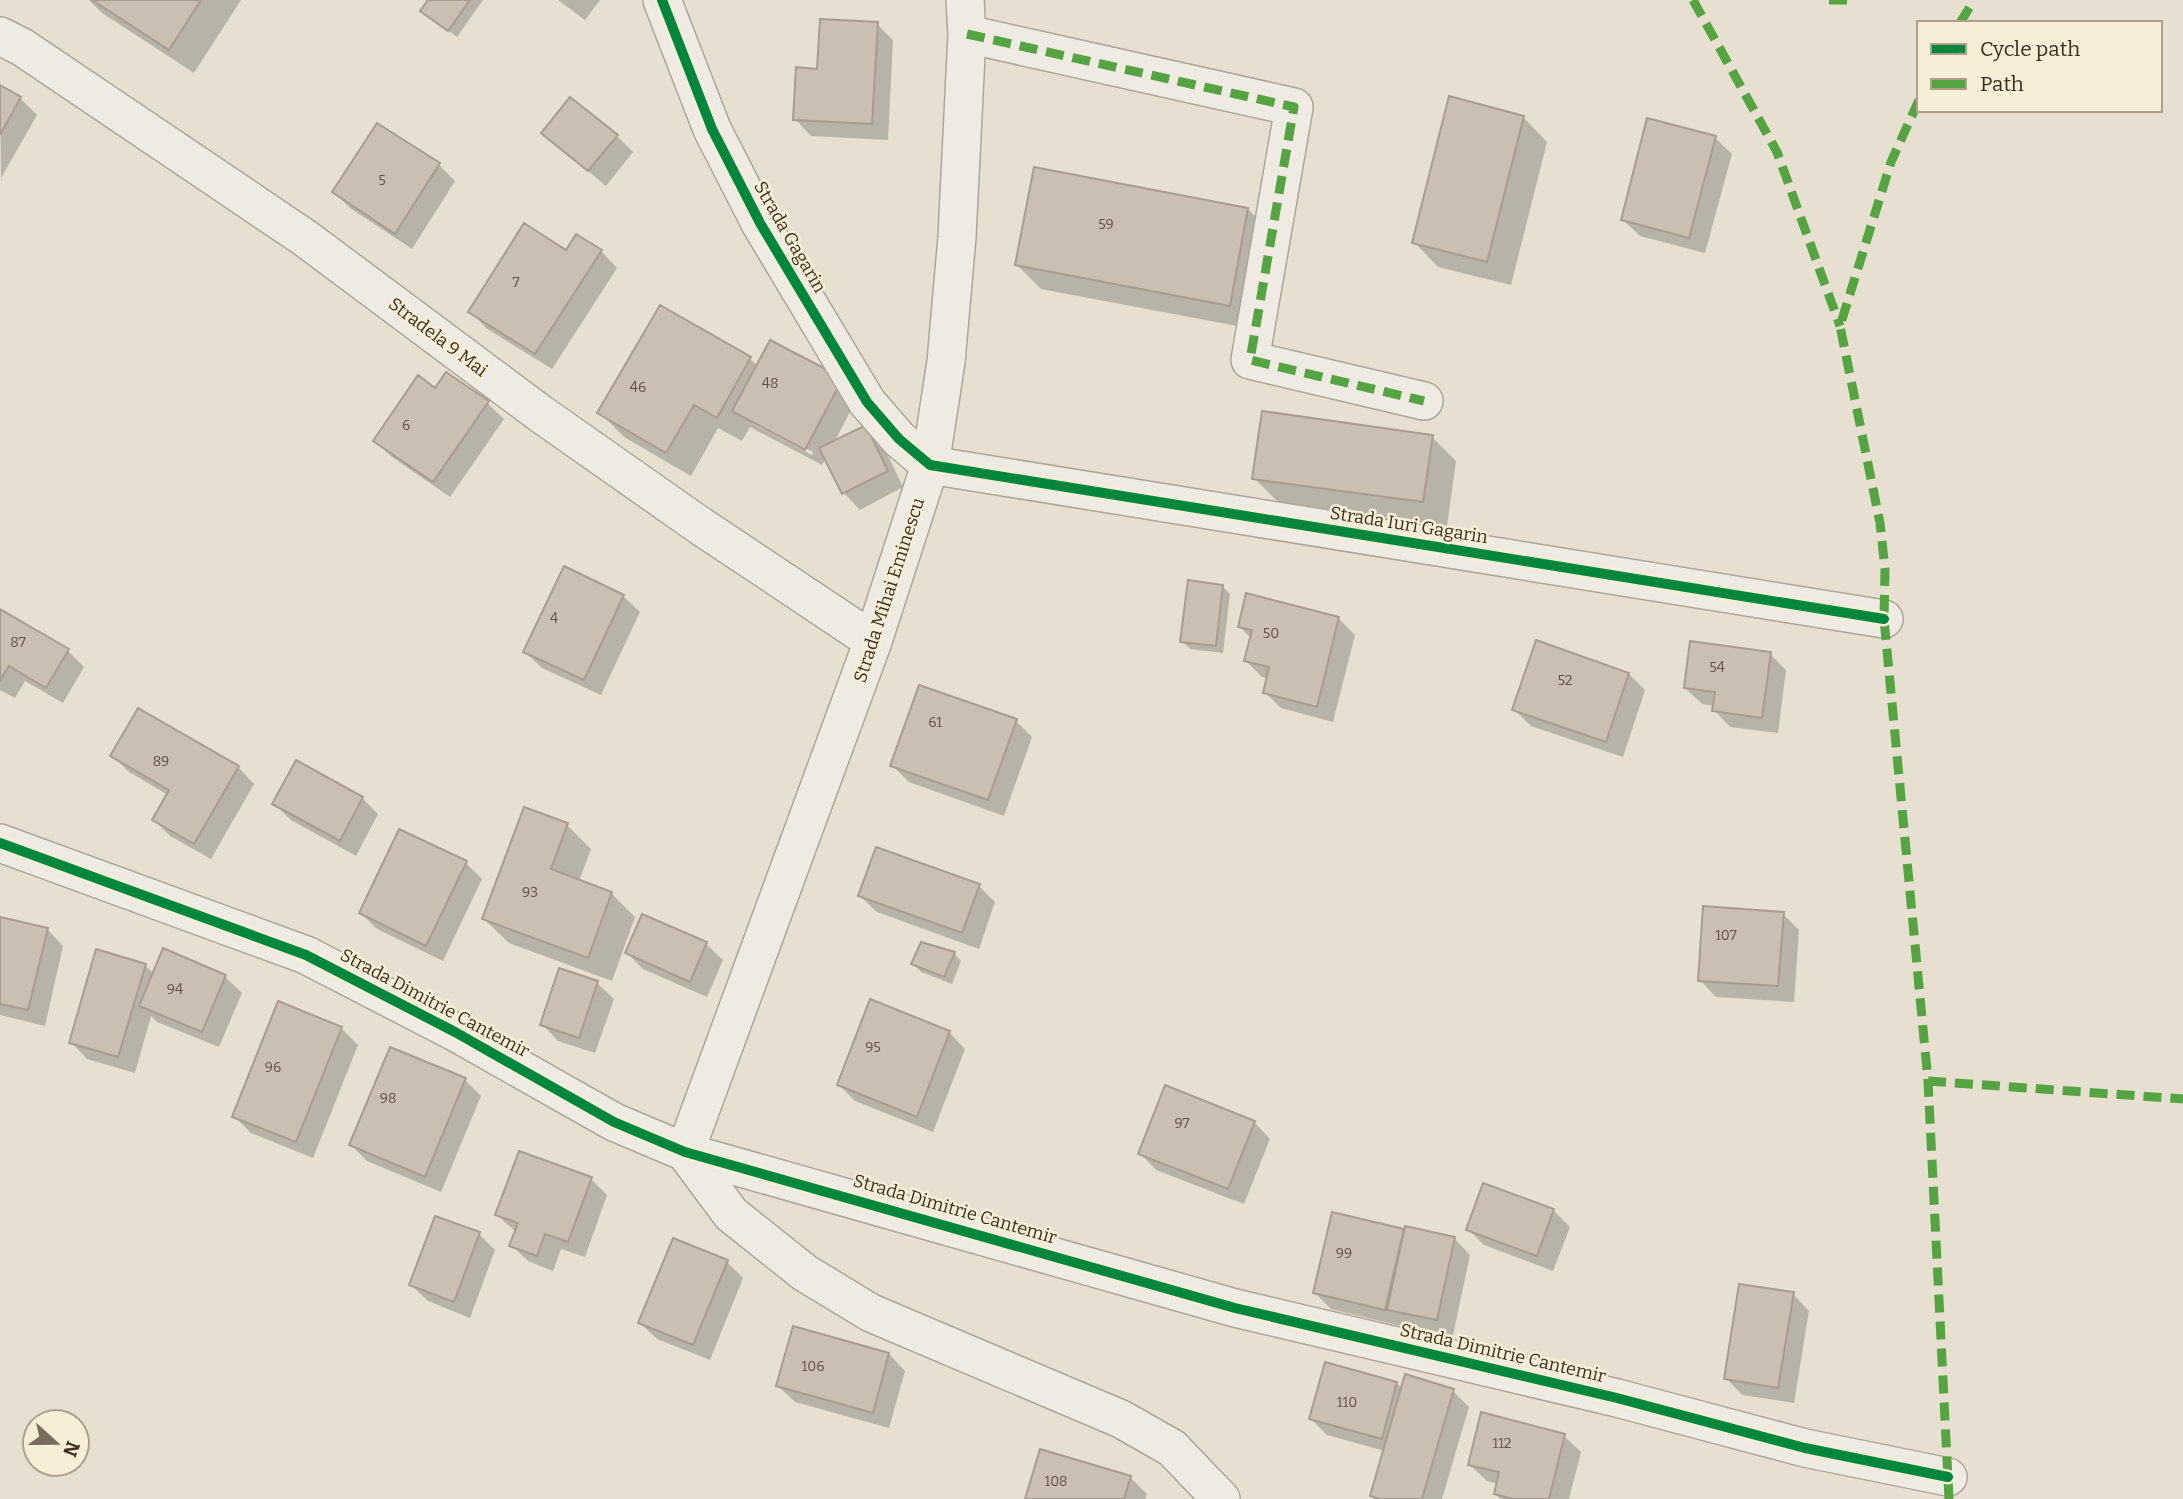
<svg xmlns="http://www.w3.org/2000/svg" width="2183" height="1499" font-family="Bitter,serif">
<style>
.shadow{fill:#0003;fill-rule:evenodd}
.building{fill:#cbbfb2;stroke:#a89c90;stroke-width:2}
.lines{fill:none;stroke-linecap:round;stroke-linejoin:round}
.minor-casing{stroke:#ada599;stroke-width:40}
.minor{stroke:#efebe3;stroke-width:37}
.quiet{stroke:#54a441;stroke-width:9;stroke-dasharray:18 9;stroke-linecap:butt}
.cycleway-casing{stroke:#f7eed8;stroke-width:15}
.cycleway{stroke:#00873e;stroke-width:10}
.labels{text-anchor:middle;stroke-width:5;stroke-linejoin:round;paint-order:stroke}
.number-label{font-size:14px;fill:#605244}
.street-label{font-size:18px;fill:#3d2e20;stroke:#f7eed8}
</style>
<rect width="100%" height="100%" fill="#e7e0d1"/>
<path class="shadow" d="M 89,0 L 241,0 L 194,73 L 102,13 Z
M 430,0 L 483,0 L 457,37 L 423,11 Z
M 558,0 L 600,0 L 585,20 Z
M 877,24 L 893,40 L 888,140 L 811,136 L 795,119 L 819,70 Z
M 0,87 L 20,98 L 37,115 L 1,178 Z
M 1523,117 L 1547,142 L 1511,285 L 1438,267 L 1414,242 Z
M 544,133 L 617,136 L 633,152 L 606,186 Z
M 1715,138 L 1732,154 L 1705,253 L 1640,236 L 1623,220 Z
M 439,165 L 455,181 L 412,249 L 350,208 L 334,192 Z
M 1248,209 L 1272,234 L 1253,329 L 1041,289 L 1017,265 Z
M 601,251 L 617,268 L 552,369 L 486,328 L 470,311 L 566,253 Z
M 660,307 L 750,359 L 758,366 L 770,343 L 858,396 L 834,443 L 865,427 L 882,443 L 903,487 L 860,510 L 844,493 L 826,458 L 822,465 L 750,427 L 742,441 L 718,428 L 691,476 L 624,437 L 600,413 ZM 753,420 L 813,452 L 812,455 L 753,424 Z
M 436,390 L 487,403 L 504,419 L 450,497 L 392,457 L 375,441 Z
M 1432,437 L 1456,461 L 1447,526 L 1278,502 L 1254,478 Z
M 1222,586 L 1230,594 L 1223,653 L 1190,649 L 1182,641 Z
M 623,596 L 640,612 L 601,695 L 542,668 L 525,652 Z
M 0,611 L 67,650 L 84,667 L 63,703 L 25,681 L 15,698 L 0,690 Z
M 1338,618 L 1355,635 L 1333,722 L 1281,708 L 1265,692 L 1268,678 L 1262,677 L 1246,661 L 1251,638 L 1240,627 Z
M 1770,654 L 1786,670 L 1778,733 L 1730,727 L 1714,710 L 1714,706 L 1702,704 L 1685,688 Z
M 1629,674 L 1645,690 L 1623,757 L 1531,726 L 1514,709 Z
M 1016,721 L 1032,737 L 1004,816 L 909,782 L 892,765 Z
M 113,756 L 238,767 L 254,784 L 211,859 L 170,836 L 154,820 L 168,795 L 129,772 Z
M 362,798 L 378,814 L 356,856 L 291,820 L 274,804 Z
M 567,825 L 591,849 L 579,881 L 611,893 L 635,917 L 612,981 L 509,943 L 484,919 Z
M 466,863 L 482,879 L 443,961 L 377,929 L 361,913 Z
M 979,886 L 995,902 L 979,949 L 877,912 L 860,896 Z
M 1783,914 L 1799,930 L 1794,1002 L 1716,997 L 1700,980 Z
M 0,919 L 47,929 L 63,946 L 45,1026 L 0,1015 Z
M 706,944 L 723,960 L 707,997 L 643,969 L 627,953 Z
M 164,951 L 225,977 L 242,993 L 219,1047 L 157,1022 L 151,1016 L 135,1073 L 87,1059 L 71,1042 L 145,965 L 154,974 Z
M 954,953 L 961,961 L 952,984 L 921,972 L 913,964 Z
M 560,971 L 597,983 L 614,999 L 595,1053 L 558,1041 L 542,1024 Z
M 341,1028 L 358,1045 L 313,1158 L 251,1133 L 234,1116 Z
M 949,1032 L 965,1049 L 933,1132 L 855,1101 L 839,1085 Z
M 465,1080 L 481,1096 L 441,1192 L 367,1161 L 351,1145 Z
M 1254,1122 L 1270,1139 L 1244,1204 L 1156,1170 L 1140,1153 Z
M 591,1179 L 607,1195 L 585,1257 L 561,1249 L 553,1271 L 528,1261 L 511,1245 L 516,1232 L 497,1215 Z
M 1553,1210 L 1570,1227 L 1553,1271 L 1484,1245 L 1468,1229 Z
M 1333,1214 L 1454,1238 L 1470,1255 L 1453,1335 L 1406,1325 L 1402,1321 L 1401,1326 L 1331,1309 L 1315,1293 Z
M 479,1234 L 495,1250 L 470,1318 L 428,1301 L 411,1285 Z
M 727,1262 L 743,1278 L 710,1360 L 657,1339 L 640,1323 Z
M 1793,1294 L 1809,1311 L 1794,1403 L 1742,1395 L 1726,1378 Z
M 889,1354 L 905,1371 L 889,1428 L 795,1402 L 778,1386 Z
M 1397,1383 L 1403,1390 L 1453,1391 L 1469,1407 L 1442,1499 L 1375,1499 L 1372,1496 L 1385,1451 L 1327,1435 L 1311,1419 Z
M 1564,1436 L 1581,1452 L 1569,1499 L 1501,1499 L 1495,1494 L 1498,1484 L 1487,1481 L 1470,1465 Z
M 1130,1477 L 1147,1494 L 1145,1499 L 1027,1499 Z"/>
<path class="building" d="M 92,0 L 201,0 L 169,50 Z
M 428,0 L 470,0 L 448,31 L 420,11 Z
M 820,19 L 878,22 L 872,124 L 793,120 L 796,67 L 817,69 Z
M 0,85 L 21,97 L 0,135 Z
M 1449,96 L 1524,116 L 1487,262 L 1412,243 Z
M 570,97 L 618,135 L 588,171 L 541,133 Z
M 1647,118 L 1716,136 L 1689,238 L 1621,220 Z
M 377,123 L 440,163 L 395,234 L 332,192 Z
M 1034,167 L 1248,208 L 1230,306 L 1015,265 Z
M 524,223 L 566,250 L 576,234 L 602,250 L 535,354 L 468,312 Z
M 660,305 L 751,357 L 717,418 L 694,405 L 666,453 L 597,413 Z
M 770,340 L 843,378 L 805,450 L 732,411 Z
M 446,372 L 489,401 L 433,482 L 373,441 L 418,375 L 435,388 Z
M 1262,411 L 1433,435 L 1423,502 L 1252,479 Z
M 866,425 L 888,471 L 842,494 L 819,448 Z
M 564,566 L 624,595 L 584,680 L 523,652 Z
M 1188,580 L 1223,585 L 1216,646 L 1180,642 Z
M 1246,593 L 1339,617 L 1317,707 L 1263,693 L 1269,667 L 1244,661 L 1252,630 L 1238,627 Z
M 0,609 L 69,649 L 46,688 L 9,666 L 0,680 Z
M 1536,640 L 1629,673 L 1606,742 L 1512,710 Z
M 1690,641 L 1771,652 L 1762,718 L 1712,711 L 1715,692 L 1684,688 Z
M 919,685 L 1017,719 L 988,800 L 890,766 Z
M 138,708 L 239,766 L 194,844 L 152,820 L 169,790 L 110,756 Z
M 296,760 L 363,797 L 340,841 L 272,804 Z
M 524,807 L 568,823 L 551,869 L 612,892 L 588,958 L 482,919 Z
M 399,829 L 467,861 L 426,946 L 359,913 Z
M 876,847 L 980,884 L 962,933 L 858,896 Z
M 1703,906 L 1784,912 L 1778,986 L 1698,981 Z
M 642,914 L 707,942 L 690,982 L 625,953 Z
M 0,917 L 48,928 L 28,1010 L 0,1004 Z
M 921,942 L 955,952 L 944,977 L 911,964 Z
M 163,948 L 226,975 L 202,1032 L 139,1006 Z
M 96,949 L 146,964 L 118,1057 L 69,1043 Z
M 559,968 L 598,981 L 579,1038 L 540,1025 Z
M 870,999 L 950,1031 L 917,1117 L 837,1085 Z
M 278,1001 L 342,1027 L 296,1142 L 232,1117 Z
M 390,1047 L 466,1078 L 425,1177 L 349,1145 Z
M 1165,1085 L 1255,1121 L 1228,1189 L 1138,1154 Z
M 519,1151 L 592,1177 L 568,1242 L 545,1234 L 537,1256 L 509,1246 L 518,1223 L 495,1215 Z
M 1483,1183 L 1554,1209 L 1537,1256 L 1466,1230 Z
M 1332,1212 L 1404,1229 L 1385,1310 L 1313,1293 Z
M 435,1216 L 480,1232 L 454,1302 L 409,1285 Z
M 1405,1226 L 1455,1237 L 1437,1320 L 1387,1310 Z
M 673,1238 L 728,1260 L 693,1345 L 638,1323 Z
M 1739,1284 L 1794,1292 L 1778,1388 L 1724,1379 Z
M 793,1326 L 889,1353 L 873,1413 L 776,1386 Z
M 1325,1362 L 1397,1382 L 1382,1439 L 1309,1419 Z
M 1405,1374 L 1454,1389 L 1422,1499 L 1380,1499 L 1370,1496 Z
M 1481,1412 L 1565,1434 L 1549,1499 L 1513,1499 L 1494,1494 L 1499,1472 L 1468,1465 Z
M 1040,1449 L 1131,1476 L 1124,1499 L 1025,1499 Z"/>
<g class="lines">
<g class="minor-casing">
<path id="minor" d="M 662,0 L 712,129 L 760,223 L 867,402 L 899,439 L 930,465 L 1884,619
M 967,34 L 1294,107 L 1250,360 L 1424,401
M 0,36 L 22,47 L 305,238 L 541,414 L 699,525 L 873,641
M 0,843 L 306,955 L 455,1032 L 614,1122 L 685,1152 L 1235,1308 L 1617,1398 L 1805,1448 L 1948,1477
M 685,1152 L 873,641 L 930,465 L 946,362 L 957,237 L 967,34 L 965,0
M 685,1152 L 731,1214 L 805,1273 L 871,1313 L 1121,1419 L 1172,1448 L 1221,1499"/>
</g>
<use href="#minor" class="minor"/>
<path class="quiet" d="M 1693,0 L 1777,152 L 1840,326
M 1829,0 L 1851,0
M 1960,23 L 1974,0
M 967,34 L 1294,107 L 1250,360 L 1424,401
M 1919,100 L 1891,162 L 1840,326 L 1880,523 L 1885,569 L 1884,619 L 1928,1081 L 1949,1499
M 1928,1081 L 2183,1099"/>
<g class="cycleway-casing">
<path id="cycleway" d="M 662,0 L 712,129 L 760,223 L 867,402 L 899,439 L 930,465 L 1884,619
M 0,843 L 306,955 L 455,1032 L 614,1122 L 685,1152 L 1235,1308 L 1617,1398 L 1805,1448 L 1948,1477"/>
</g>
<use href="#cycleway" class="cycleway"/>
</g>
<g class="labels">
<g class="number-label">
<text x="382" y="185">5</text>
<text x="1106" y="229">59</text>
<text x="516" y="287">7</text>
<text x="770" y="388">48</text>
<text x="638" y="392">46</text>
<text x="406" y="430">6</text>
<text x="554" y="623">4</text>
<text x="1271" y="638">50</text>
<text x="18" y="647">87</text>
<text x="1717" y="672">54</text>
<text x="1565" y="685">52</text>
<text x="935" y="727">61</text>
<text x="161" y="766">89</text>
<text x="530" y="897">93</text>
<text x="1726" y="940">107</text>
<text x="175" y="994">94</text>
<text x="873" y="1052">95</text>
<text x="273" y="1072">96</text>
<text x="388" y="1103">98</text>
<text x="1182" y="1128">97</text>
<text x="1344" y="1258">99</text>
<text x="813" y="1371">106</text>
<text x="1347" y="1407">110</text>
<text x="1502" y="1448">112</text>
<text x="1056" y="1486">108</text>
</g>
<g class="street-label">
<text transform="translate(790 237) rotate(60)" y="6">Strada Gagarin</text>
<text transform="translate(438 337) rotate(37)" y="6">Stradela 9 Mai</text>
<text transform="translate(1409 525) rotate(9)" y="6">Strada Iuri Gagarin</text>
<text transform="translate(889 590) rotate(-72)" y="6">Strada Mihai Eminescu</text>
<text transform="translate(435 1003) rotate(28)" y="6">Strada Dimitrie Cantemir</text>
<text transform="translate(955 1209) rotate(16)" y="6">Strada Dimitrie Cantemir</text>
<text transform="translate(1503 1353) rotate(13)" y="6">Strada Dimitrie Cantemir</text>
</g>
</g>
<rect x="1917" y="21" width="245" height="91" fill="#f7eed8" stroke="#ada18e" stroke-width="2"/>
<rect x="1931" y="44" width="35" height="10" fill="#00873e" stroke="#ada18e" stroke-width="2"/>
<text x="1980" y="56" font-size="21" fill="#3d2e20">Cycle path</text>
<rect x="1931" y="79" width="35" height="10" fill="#54a441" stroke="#ada18e" stroke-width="2"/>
<text x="1980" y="91" font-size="21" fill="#3d2e20">Path</text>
<g transform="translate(56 1443) rotate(111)"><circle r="33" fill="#f7eed8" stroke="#ada18e" stroke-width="2"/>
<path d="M0-5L12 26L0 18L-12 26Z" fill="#786c5e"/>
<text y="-10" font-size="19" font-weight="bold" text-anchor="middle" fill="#3d2e20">N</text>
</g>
</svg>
